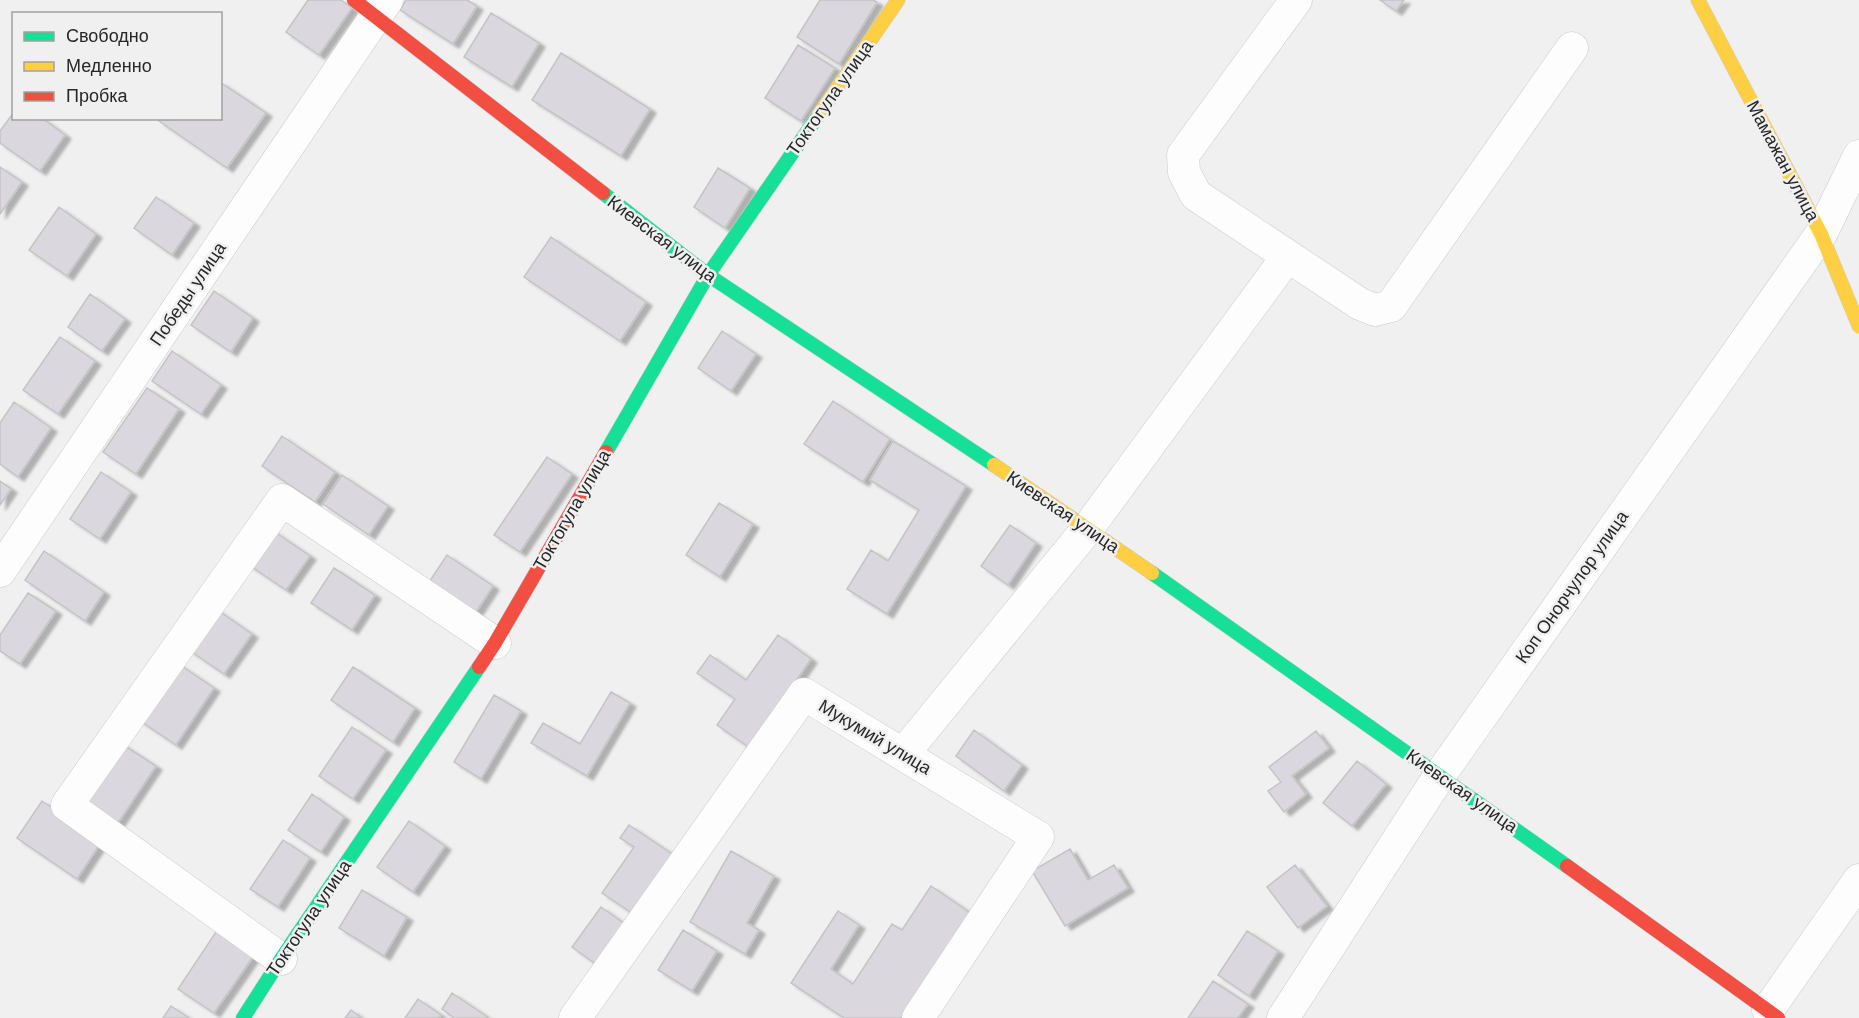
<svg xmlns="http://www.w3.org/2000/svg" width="1859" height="1018" font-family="'DM Sans',sans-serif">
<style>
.building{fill:#dad7de;stroke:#c4c4c5;stroke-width:1.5;filter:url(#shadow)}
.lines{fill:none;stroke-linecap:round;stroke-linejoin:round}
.street-casing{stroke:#cbcbcc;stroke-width:33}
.fast-casing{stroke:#cbcbcc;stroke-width:15}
.slow-casing{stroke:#cbcbcc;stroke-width:15}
.jam-casing{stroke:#cbcbcc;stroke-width:15}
.street{stroke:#fdfdfd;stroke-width:32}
.fast{stroke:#16e098;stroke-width:14}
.slow{stroke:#ffcf43;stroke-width:14}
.jam{stroke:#f24e42;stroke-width:14}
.labels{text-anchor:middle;stroke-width:5;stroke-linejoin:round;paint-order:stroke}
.street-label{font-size:18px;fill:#272728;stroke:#f0f0f1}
</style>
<defs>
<filter id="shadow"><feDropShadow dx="6" dy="4" stdDeviation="1.5" flood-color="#0004"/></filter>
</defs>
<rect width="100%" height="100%" fill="#f0f0f1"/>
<path class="building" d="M 308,0 L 341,0 L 352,8 L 319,55 L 286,32 Z
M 406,0 L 467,0 L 477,6 L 453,44 L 400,10 Z
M 820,0 L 873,0 L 877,2 L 839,64 L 797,37 Z
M 1380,0 L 1404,0 L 1396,11 Z
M 491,13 L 539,43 L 512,87 L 464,57 Z
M 798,45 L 835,68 L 801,121 L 765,98 Z
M 561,53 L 650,109 L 621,156 L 532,100 Z
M 220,82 L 266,113 L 227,168 L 159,121 L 160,118 L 220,118 Z
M 14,112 L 14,118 L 42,118 L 65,135 L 40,171 L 0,143 L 0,131 Z
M 0,167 L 22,182 L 0,214 Z
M 718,168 L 750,188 L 725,228 L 694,207 Z
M 156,197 L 194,223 L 172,255 L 134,228 Z
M 59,207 L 96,234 L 67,276 L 29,250 Z
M 551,237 L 646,302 L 620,341 L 524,277 Z
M 214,291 L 253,318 L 231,352 L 191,325 Z
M 90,294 L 125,319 L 102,351 L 68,327 Z
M 722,331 L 756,354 L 731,391 L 698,368 Z
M 60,337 L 95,361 L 58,414 L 23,390 Z
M 172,351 L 221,385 L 201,414 L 152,381 Z
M 147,388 L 179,409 L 136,474 L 103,452 Z
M 833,401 L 890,439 L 863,482 L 804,444 Z
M 14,402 L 51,428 L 18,477 L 0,464 L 0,423 Z
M 282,436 L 335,472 L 315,502 L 262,466 Z
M 893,441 L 966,486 L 887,614 L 847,589 L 871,550 L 888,561 L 919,510 L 870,480 Z
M 547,457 L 572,474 L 520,552 L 494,535 Z
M 101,472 L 131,492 L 100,539 L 70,519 Z
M 342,475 L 388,506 L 369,535 L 323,504 Z
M 0,481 L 11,489 L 0,505 Z
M 719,503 L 753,524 L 720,577 L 686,555 Z
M 1010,525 L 1036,543 L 1008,585 L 981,566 Z
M 272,530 L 310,556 L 286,590 L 249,565 Z
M 44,551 L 104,592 L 85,621 L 25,580 Z
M 447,555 L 493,586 L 473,617 L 427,585 Z
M 334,568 L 375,595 L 352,630 L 311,603 Z
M 28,593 L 56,611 L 20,664 L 0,651 L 0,635 Z
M 216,609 L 252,634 L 224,674 L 189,650 Z
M 778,635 L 811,659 L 750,748 L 717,725 L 735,699 L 697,673 L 710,655 L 746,680 Z
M 177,663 L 214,688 L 176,745 L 139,720 Z
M 353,667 L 415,708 L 393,742 L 331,700 Z
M 611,692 L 630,703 L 587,776 L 531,743 L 543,723 L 580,744 Z
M 494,695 L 521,711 L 481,779 L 454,762 Z
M 352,727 L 386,750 L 353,799 L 319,776 Z
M 974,730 L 1022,765 L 1004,791 L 956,756 Z
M 1316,731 L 1329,748 L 1292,776 L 1306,794 L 1284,812 L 1268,791 L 1281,782 L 1269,767 Z
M 122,744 L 156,766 L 118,823 L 85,800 Z
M 1357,761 L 1386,784 L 1352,826 L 1323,803 Z
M 312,794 L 344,817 L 321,852 L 288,830 Z
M 42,801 L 102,841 L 77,879 L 17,838 Z
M 409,821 L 445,846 L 413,892 L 377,867 Z
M 629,825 L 678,858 L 638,917 L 602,893 L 634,847 L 620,838 Z
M 283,840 L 310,858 L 278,907 L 250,889 Z
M 1070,849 L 1088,880 L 1114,865 L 1128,888 L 1065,926 L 1032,871 Z
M 731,851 L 774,876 L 747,923 L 759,930 L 745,954 L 690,922 Z
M 1295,865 L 1327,906 L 1298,928 L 1267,887 Z
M 931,886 L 972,914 L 904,1018 L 844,1018 L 791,983 L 838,911 L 859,925 L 831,969 L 853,984 L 892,924 L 902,930 Z
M 362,890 L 407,917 L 384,956 L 339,928 Z
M 601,907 L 629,927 L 600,967 L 572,947 Z
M 218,929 L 255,954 L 214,1013 L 178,989 Z
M 683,930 L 717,951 L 692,991 L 658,970 Z
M 1247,931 L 1278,951 L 1249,996 L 1218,975 Z
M 1213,981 L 1248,1004 L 1238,1018 L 1188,1018 Z
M 452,993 L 489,1018 L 454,1018 L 442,1009 Z
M 418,999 L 441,1015 L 439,1018 L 405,1018 Z
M 171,1006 L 189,1018 L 163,1018 Z
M 351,1010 L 362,1018 L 345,1018 Z"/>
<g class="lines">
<g class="street-casing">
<path id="street" d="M 1296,0 L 1183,155 L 1184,172 L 1196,195 L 1360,304 L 1375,310 L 1391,306 L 1572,48
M 0,571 L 387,0
M 904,753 L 1088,528 L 1287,257
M 281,959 L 67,805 L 282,500 L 495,643
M 1768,1010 L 1859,880
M 575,1018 L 804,694 L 1038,837 L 918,1018
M 1283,1018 L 1440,775 L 1821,234 L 1859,156"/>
</g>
<g class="fast-casing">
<path id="fast" d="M 603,193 L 708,275 L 994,465
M 606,452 L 708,275 L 818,116
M 1152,573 L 1567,866
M 243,1018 L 281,959 L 479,667"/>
</g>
<g class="slow-casing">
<path id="slow" d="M 1698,0 L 1821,234 L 1859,326
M 818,116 L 898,0
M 994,465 L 1152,573"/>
</g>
<g class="jam-casing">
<path id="jam" d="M 354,0 L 603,193
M 479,667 L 495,643 L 606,452
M 1567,866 L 1778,1018"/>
</g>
<use href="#street" class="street"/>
<use href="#fast" class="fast"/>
<use href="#slow" class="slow"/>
<use href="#jam" class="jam"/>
</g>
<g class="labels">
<g class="street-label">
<text transform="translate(830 98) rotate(-55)" y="6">Токтогула улица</text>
<text transform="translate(1783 161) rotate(62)" y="6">Мамажан улица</text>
<text transform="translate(662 239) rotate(37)" y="6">Киевская улица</text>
<text transform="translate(188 294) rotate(-56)" y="6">Победы улица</text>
<text transform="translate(572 510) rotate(-60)" y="6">Токтогула улица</text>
<text transform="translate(1063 512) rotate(34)" y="6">Киевская улица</text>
<text transform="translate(1572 587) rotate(-55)" y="6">Коп Онорчулор улица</text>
<text transform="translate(875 737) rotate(31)" y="6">Мукумий улица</text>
<text transform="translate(1462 791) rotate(35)" y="6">Киевская улица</text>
<text transform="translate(309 918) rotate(-56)" y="6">Токтогула улица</text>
</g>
</g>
<rect x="12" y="12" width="210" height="108" fill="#f0f0f1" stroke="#a0a0a1" stroke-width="1.5"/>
<rect x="24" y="32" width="30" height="9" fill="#16e098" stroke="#a0a0a1" stroke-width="1.5"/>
<text x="66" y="42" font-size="18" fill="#272728">Свободно</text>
<rect x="24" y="62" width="30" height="9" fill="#ffcf43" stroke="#a0a0a1" stroke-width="1.5"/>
<text x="66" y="72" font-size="18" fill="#272728">Медленно</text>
<rect x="24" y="92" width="30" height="9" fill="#f24e42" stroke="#a0a0a1" stroke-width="1.5"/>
<text x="66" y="102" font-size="18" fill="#272728">Пробка</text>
</svg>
